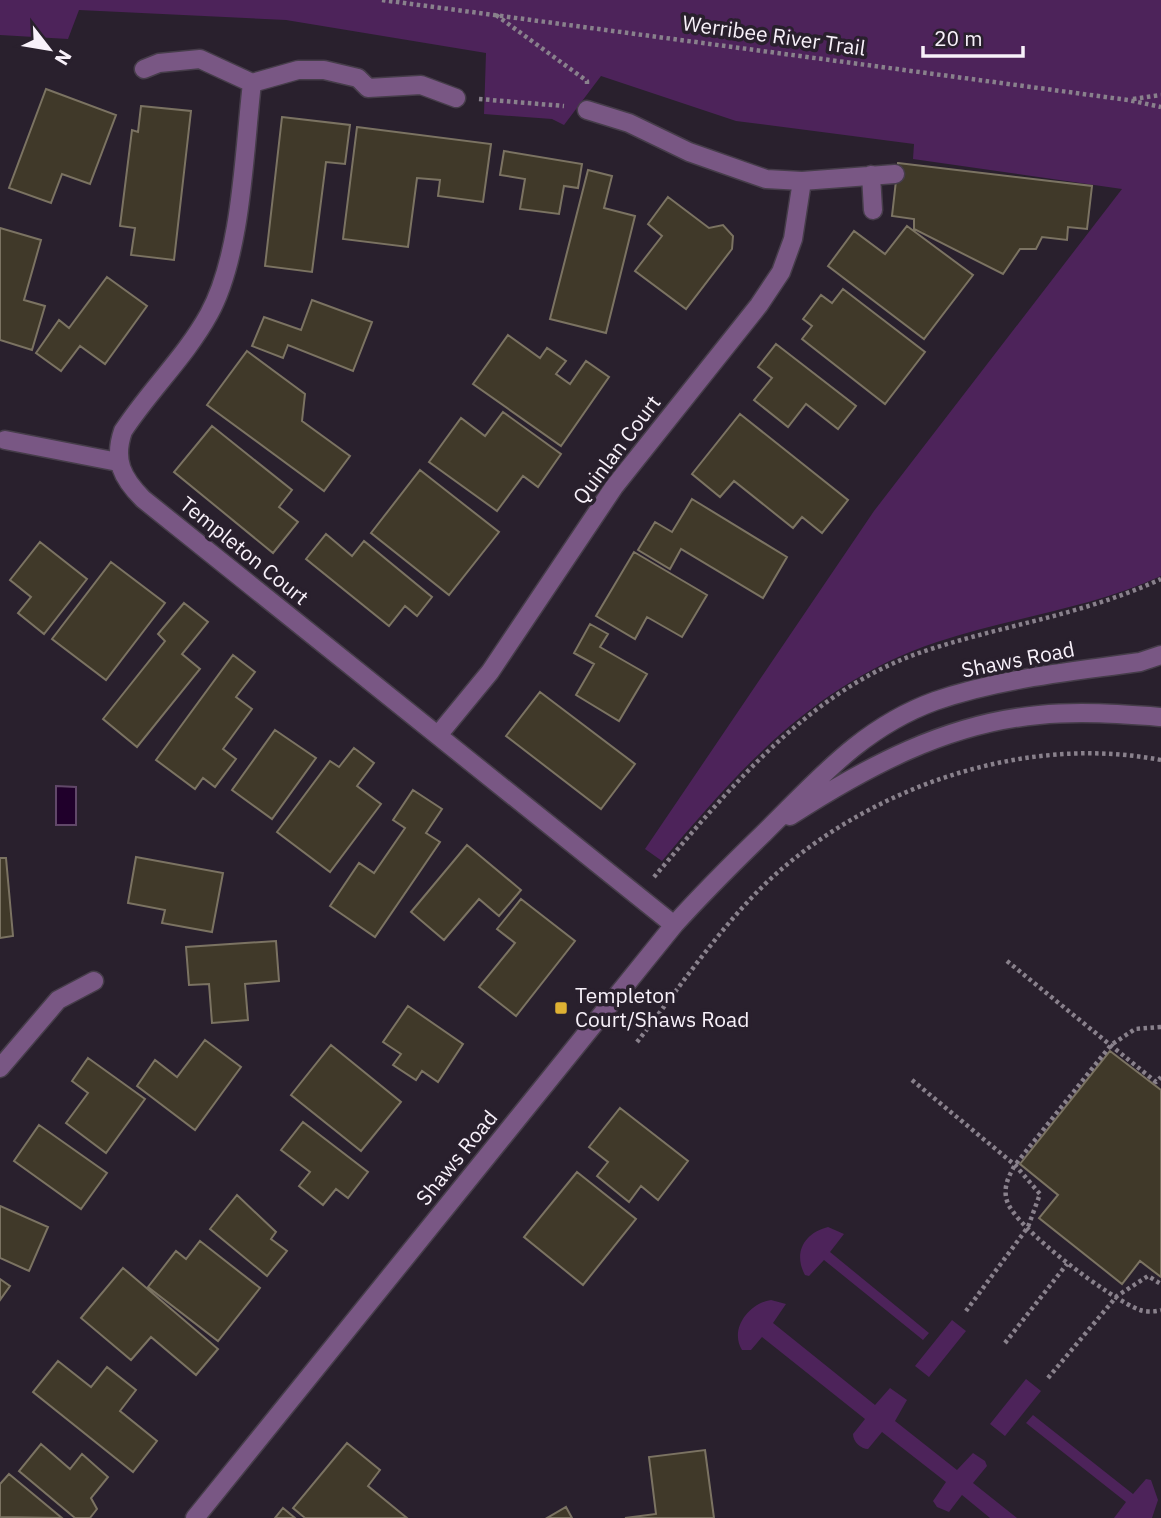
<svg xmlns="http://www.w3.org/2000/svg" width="1161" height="1518" font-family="'IBM Plex Sans',sans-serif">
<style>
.green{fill:#4d235a}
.water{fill:#20002b;stroke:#614869;stroke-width:2}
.building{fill:#403929;stroke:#7b7362;stroke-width:2}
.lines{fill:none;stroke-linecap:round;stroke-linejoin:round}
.minor-casing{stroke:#463d4a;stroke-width:21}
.path{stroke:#89818c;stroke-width:4.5;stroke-dasharray:3.5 3.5;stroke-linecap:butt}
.minor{stroke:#795784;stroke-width:18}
.poi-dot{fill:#deb133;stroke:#29202d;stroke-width:2.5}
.labels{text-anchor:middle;stroke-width:7;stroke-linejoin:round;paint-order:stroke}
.street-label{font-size:21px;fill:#f8f1fa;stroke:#29202d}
.poi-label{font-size:21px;fill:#f8f1fa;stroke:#29202d;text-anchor:start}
</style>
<rect width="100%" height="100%" fill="#29202d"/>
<path class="green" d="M 0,0 L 1161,0 L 1161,576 C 1089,609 1011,617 937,642 C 816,682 741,767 662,861 L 645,849 L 874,511 L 1122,189 L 913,159 L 914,144 L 736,121 L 601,76 L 564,125 L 552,119 L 484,114 L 486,53 L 286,20 L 79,10 L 68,39 L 0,35 Z
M 828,1227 L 844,1234 L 830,1252 L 929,1333 L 923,1340 L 824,1260 L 809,1276 L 805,1275 C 793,1253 804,1233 828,1227 Z
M 771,1300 L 786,1304 L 773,1323 L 875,1405 L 890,1388 L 907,1400 L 895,1421 L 957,1470 L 973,1453 L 985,1461 L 987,1466 L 973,1483 L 1017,1518 L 990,1518 L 962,1495 L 949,1512 L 937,1507 L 933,1501 L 946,1482 L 882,1432 L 868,1449 C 861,1449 853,1442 853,1434 L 865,1419 L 762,1337 L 751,1350 L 742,1350 C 729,1329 749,1303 771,1300 Z
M 952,1320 L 966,1331 L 929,1377 L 915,1366 Z
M 1026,1379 L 1041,1391 L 1005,1436 L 990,1424 Z
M 1033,1415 L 1133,1494 L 1146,1479 L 1151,1480 L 1158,1500 L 1152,1518 L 1114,1518 L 1126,1502 L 1026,1423 Z"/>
<path class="water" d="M 56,786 L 76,787 L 76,825 L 56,825 Z"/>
<path class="building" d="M 46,89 L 116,115 L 90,184 L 62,174 L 51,203 L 9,188 Z
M 141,106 L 191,111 L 174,260 L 131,255 L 135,228 L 120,226 L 132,130 L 138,132 Z
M 282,117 L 350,125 L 345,164 L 326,162 L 312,272 L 265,266 Z
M 357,127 L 491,144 L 483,202 L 438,196 L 440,180 L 417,178 L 408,247 L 343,239 Z
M 504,151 L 582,164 L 578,188 L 564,186 L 559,214 L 520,209 L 525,179 L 500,175 Z
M 898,163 L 1092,186 L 1087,229 L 1068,227 L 1067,240 L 1042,237 L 1036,249 L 1020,249 L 1003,274 L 914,229 L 914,219 L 892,216 Z
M 588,170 L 612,176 L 604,208 L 635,216 L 606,333 L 550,319 Z
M 668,197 L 709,228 L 723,225 L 733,236 L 732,249 L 686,309 L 635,271 L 662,236 L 648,224 Z
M 907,226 L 973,275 L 924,339 L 828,266 L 854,231 L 885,254 Z
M 0,228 L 41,240 L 24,300 L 45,306 L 32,350 L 0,340 Z
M 107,277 L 147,306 L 105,364 L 80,346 L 61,371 L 36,353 L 59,320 L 69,328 Z
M 843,289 L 925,352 L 885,404 L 802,339 L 812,326 L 803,319 L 821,295 L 832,303 Z
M 312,300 L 372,322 L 353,371 L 288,345 L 283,358 L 252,346 L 264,317 L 301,330 Z
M 508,335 L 540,358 L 547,348 L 566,361 L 556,374 L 570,384 L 586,361 L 609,377 L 561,446 L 473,384 Z
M 776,344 L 856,406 L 838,429 L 806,404 L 788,427 L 754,400 L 772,378 L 758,367 Z
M 247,351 L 305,394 L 302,421 L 350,456 L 324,491 L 207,405 Z
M 503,412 L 561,454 L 538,487 L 523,476 L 497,511 L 429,462 L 461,418 L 485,436 Z
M 740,414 L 848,500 L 822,533 L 802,517 L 793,528 L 734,481 L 720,497 L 692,474 Z
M 212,426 L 292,490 L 279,507 L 298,522 L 273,553 L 174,472 Z
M 420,470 L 499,532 L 449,595 L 371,533 Z
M 692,499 L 787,557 L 763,598 L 681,549 L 670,569 L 638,550 L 655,522 L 672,532 Z
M 326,534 L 352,556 L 364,541 L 432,597 L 417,616 L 405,606 L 389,626 L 306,559 Z
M 40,542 L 87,579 L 44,634 L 18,613 L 31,597 L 10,580 Z
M 634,552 L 707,595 L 682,637 L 647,617 L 635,639 L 596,616 Z
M 111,562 L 165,603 L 106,680 L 52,639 Z
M 184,603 L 208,622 L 182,654 L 200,669 L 137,747 L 103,719 L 165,641 L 158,634 Z
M 590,624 L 608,634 L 600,647 L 647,674 L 619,721 L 576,695 L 594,664 L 574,653 Z
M 233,655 L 255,672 L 236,697 L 252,709 L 223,749 L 236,759 L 215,787 L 203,778 L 195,789 L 156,760 Z
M 540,692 L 635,764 L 601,809 L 506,736 Z
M 275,730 L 316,758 L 272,819 L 232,790 Z
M 354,748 L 374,763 L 357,786 L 381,804 L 330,872 L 277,832 L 330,761 L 339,767 Z
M 413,790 L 442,809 L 426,833 L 440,842 L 375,937 L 330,906 L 359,863 L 374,873 L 405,828 L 393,820 Z
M 467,845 L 521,890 L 499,916 L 479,899 L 444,940 L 411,912 Z
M 136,857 L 223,873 L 212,932 L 162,923 L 165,910 L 128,903 Z
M 0,858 L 6,858 L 13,936 L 0,938 Z
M 521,899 L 575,941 L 516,1016 L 479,987 L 515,943 L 497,929 Z
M 276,941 L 279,981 L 245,984 L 248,1020 L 212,1023 L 209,984 L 189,985 L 186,947 Z
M 408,1006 L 463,1044 L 438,1082 L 422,1071 L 416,1080 L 393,1065 L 401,1054 L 383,1042 Z
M 205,1040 L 241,1067 L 195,1130 L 137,1086 L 155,1060 L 177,1077 Z
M 331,1045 L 401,1102 L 361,1151 L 291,1095 Z
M 1110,1051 L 1161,1090 L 1161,1277 L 1140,1261 L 1122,1284 L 1039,1218 L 1058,1195 L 1020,1164 Z
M 88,1058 L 145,1099 L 106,1153 L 66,1123 L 88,1093 L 72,1081 Z
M 620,1108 L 688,1161 L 658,1200 L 641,1186 L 629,1202 L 597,1176 L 608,1162 L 589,1147 Z
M 303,1122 L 368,1172 L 348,1198 L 336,1189 L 323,1205 L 299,1186 L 310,1172 L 281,1150 Z
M 39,1125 L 107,1173 L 81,1209 L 14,1161 Z
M 577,1172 L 636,1219 L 583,1285 L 524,1237 Z
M 237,1195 L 276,1232 L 271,1239 L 287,1251 L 267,1276 L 210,1229 Z
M 0,1206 L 48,1227 L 29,1271 L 0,1258 Z
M 200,1241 L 260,1288 L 218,1341 L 148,1287 L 176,1251 L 186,1259 Z
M 123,1268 L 218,1349 L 196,1375 L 151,1337 L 131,1360 L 81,1318 Z
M 0,1279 L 10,1286 L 0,1300 Z
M 58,1361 L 91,1387 L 107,1367 L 136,1390 L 120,1411 L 157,1441 L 133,1472 L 33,1392 Z
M 347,1443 L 380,1470 L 368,1486 L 407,1518 L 305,1518 L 293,1508 Z
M 41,1444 L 70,1469 L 82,1454 L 108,1477 L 91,1498 L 97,1509 L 90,1518 L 75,1518 L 19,1471 Z
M 705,1450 L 714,1518 L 625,1518 L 656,1514 L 649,1457 Z
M 9,1474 L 62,1518 L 0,1517 L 0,1484 Z
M 566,1507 L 572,1518 L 547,1518 Z
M 283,1508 L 295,1518 L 275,1518 Z"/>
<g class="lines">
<g class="minor-casing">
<path id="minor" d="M 144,69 L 159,63 L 200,59 L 252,83 L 298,70 L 324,70 L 358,78 L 368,88 L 421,85 L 456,98
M 252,83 C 244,151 242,254 209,314 C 186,356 149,391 123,431 C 113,460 122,478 143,499 L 674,925
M 587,110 L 629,123 L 689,152 L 766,179 L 802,181 L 895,174
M 871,175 L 873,210
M 5,440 L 118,462
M 439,734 L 490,672 L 614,487 L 759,305 L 781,272 L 793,239 L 802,181
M 790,816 C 866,767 947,723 1039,715 C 1080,711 1120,714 1161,717
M 0,1068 L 58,1000 L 94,981
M 195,1518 L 674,925 C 703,893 733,863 764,833 C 818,780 861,728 935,701 C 1001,678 1071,672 1140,662 L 1161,655"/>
</g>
<path class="path" d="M 382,0 L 1128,100 L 1161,107
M 496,15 L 587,81 L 587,86
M 479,99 L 564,106
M 1133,99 L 1161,95
M 654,877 C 730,788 811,687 928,650 C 1008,624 1082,615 1161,579
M 1007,961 L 1156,1082 L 1161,1077
M 1161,1027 L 1135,1029 L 1111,1045 L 1015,1165 C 1008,1177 1003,1188 1007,1201 C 1015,1228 1112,1300 1140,1310 C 1146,1312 1154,1312 1161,1310
M 637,1042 C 682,985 728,914 784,867 C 885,782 1030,735 1161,760
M 912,1080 L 1015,1165 L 1040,1194 L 1028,1227 L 966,1311
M 1005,1343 L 1067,1264
M 1048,1378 L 1117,1296 L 1148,1276 L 1161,1284"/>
<use href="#minor" class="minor"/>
</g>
<rect class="poi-dot" x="554" y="1001" width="14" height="14" rx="3.5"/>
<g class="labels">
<g class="street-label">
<text transform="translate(774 36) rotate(8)" y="7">Werribee River Trail</text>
<text transform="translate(617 450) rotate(-53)" y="7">Quinlan Court</text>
<text transform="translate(244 551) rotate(39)" y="7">Templeton Court</text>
<text transform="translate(1018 660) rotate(-11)" y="7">Shaws Road</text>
<text transform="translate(457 1158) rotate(-51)" y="7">Shaws Road</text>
</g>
<g class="poi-label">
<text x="575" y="1003">Templeton<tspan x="575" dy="24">Court/Shaws Road</tspan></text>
</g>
</g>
<g transform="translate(49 49) rotate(121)" stroke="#29202d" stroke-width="5" paint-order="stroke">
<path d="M0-5L12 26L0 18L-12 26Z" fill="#f8f1fa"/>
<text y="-10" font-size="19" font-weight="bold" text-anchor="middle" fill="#f8f1fa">N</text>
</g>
<path d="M923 46v10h100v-10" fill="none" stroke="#f8f1fa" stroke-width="3.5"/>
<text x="934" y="46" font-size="21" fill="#f8f1fa" stroke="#29202d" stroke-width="5" paint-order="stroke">20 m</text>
</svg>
